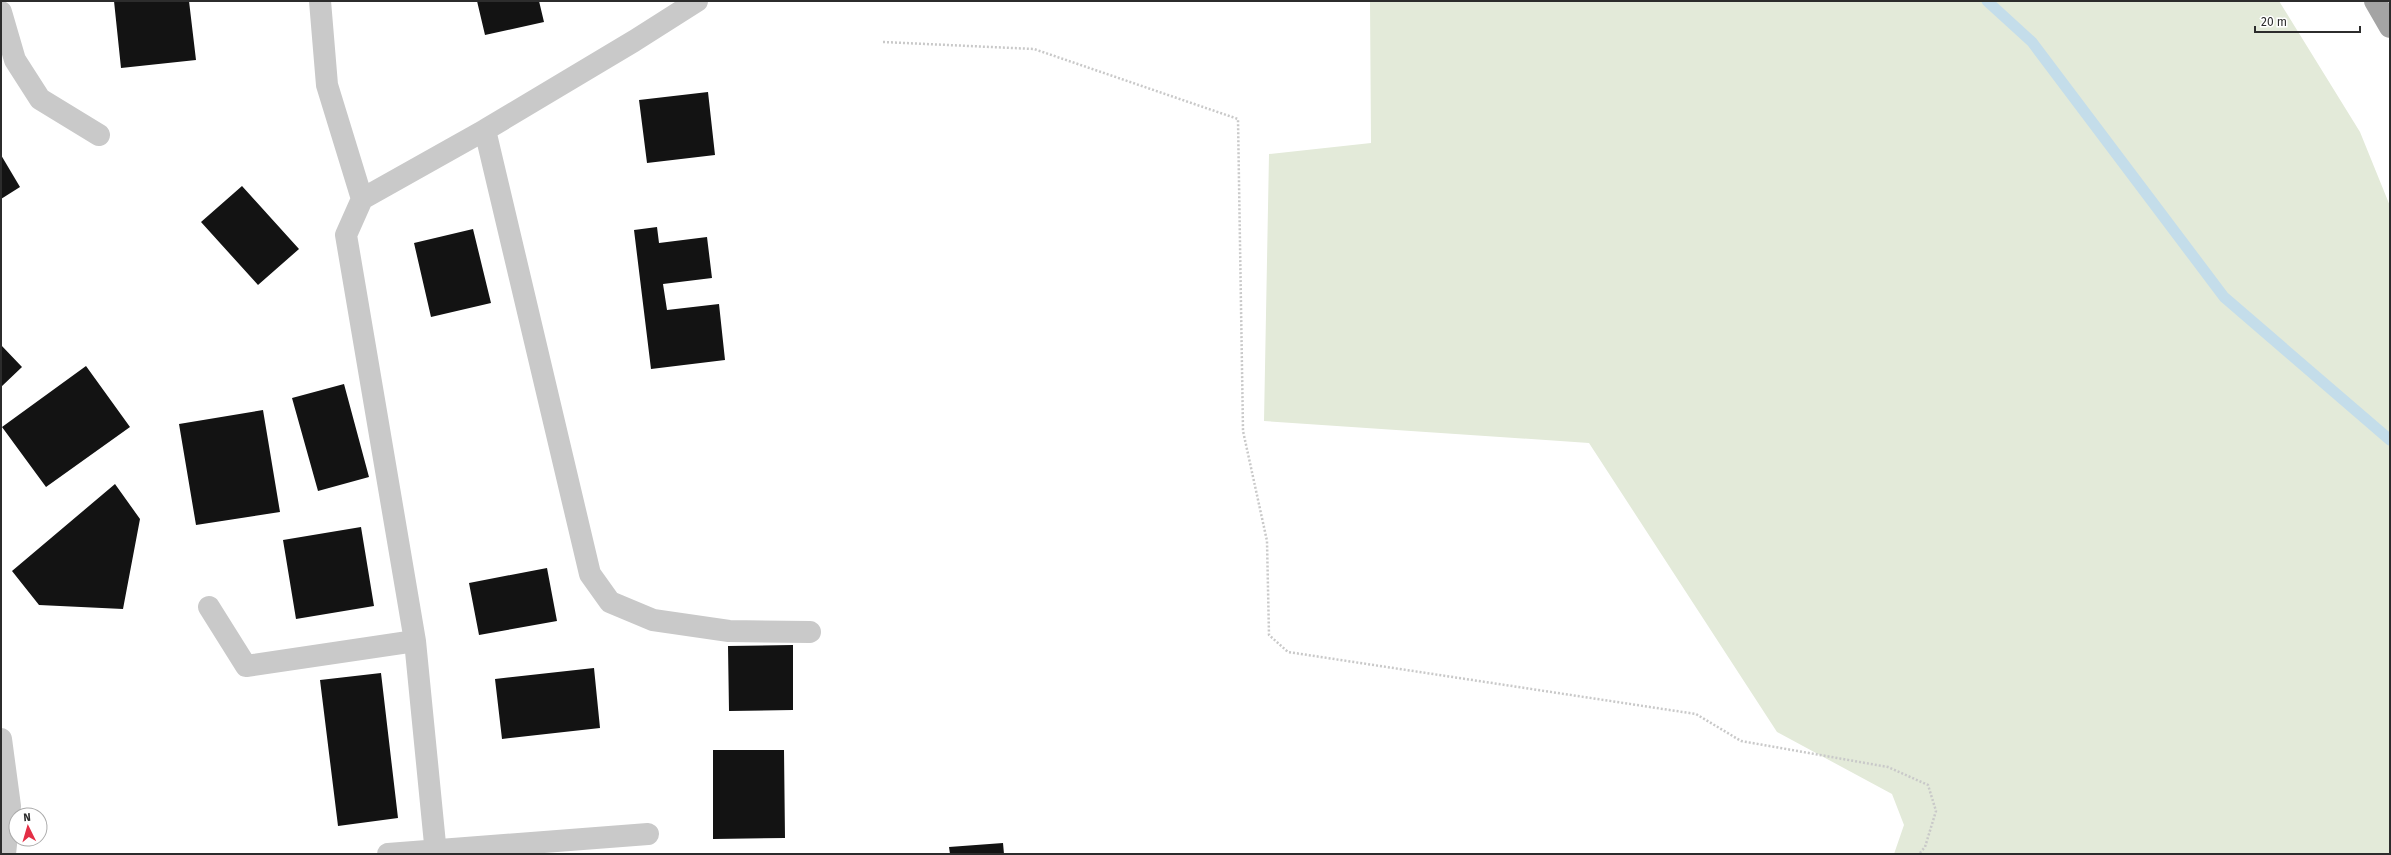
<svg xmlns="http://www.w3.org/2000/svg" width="2391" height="855" font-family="'Fira Sans',sans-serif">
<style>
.green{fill:#e3ead9}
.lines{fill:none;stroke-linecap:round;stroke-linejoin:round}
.stream{stroke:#c4ddea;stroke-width:11}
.building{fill:#131313}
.path{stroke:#c9c9c9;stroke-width:2.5;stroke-dasharray:2 2;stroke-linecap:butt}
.minor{stroke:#c9c9c9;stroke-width:22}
.major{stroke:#a4a4a4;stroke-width:22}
</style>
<rect width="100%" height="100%" fill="#fff"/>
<path class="green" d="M 1370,1 L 2279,1 L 2360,132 L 2390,206 L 2390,854 L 1894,854 L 1904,825 L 1892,794 L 1777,732 L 1589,443 L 1264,421 L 1269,154 L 1371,143 Z"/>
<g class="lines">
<path class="stream" d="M 1987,1 L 2032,42 L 2224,297 L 2390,440"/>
</g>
<path class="building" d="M 114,1 L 189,1 L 196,60 L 121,68 Z
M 477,1 L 539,1 L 544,22 L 485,35 Z
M 708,92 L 715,155 L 647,163 L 639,100 Z
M 1,155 L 20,187 L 1,199 Z
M 242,186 L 299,249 L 258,285 L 201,222 Z
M 657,227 L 659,243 L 707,237 L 712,278 L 663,284 L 667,310 L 719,304 L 725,360 L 651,369 L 634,230 Z
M 473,229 L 491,303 L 431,317 L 414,243 Z
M 1,345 L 22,367 L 1,387 Z
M 86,366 L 130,427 L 46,487 L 2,427 Z
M 344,384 L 369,477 L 318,491 L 292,398 Z
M 263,410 L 280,512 L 196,525 L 179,424 Z
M 115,484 L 140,519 L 123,609 L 39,605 L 12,571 Z
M 361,527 L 374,606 L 296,619 L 283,540 Z
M 547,568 L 557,621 L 479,635 L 469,583 Z
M 793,645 L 793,710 L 729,711 L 728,646 Z
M 594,668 L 600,728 L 502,739 L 495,679 Z
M 381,673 L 398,818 L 338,826 L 320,680 Z
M 713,750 L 784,750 L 785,838 L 713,839 Z
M 1003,843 L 1004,854 L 950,854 L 949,847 Z"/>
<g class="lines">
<path class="path" d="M 883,42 L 1034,49 L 1238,119 L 1243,431 L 1267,541 L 1269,635 L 1288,652 L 1696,714 L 1741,741 L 1888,767 L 1928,785 L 1936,811 L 1925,847 L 1919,854"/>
<path class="minor" d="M 320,1 L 327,85 L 362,199
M 1,12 L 15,60 L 40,99 L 99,135
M 485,130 L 590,574 L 610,602 L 653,620 L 729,631 L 810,632
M 209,607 L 246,666 L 415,641
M 1,739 L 10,806 L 5,854
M 388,854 L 648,834
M 436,854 L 415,641 L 346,235 L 362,199 L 485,130 L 634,41 L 697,1"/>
<path class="major" d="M 2375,1 L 2390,27"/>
</g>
<rect width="2391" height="855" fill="none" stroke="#2c2c2c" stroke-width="4"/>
<g transform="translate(28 827) rotate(355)"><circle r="19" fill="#ffffff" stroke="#ababab"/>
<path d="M0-3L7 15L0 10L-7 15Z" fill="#e32e45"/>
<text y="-6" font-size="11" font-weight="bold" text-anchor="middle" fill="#2c2c2c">N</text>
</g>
<path d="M2255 26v6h105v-6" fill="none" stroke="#2c2c2c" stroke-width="2"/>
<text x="2261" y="26" font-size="12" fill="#2c2c2c" stroke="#ffffff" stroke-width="3" paint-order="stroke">20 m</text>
</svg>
